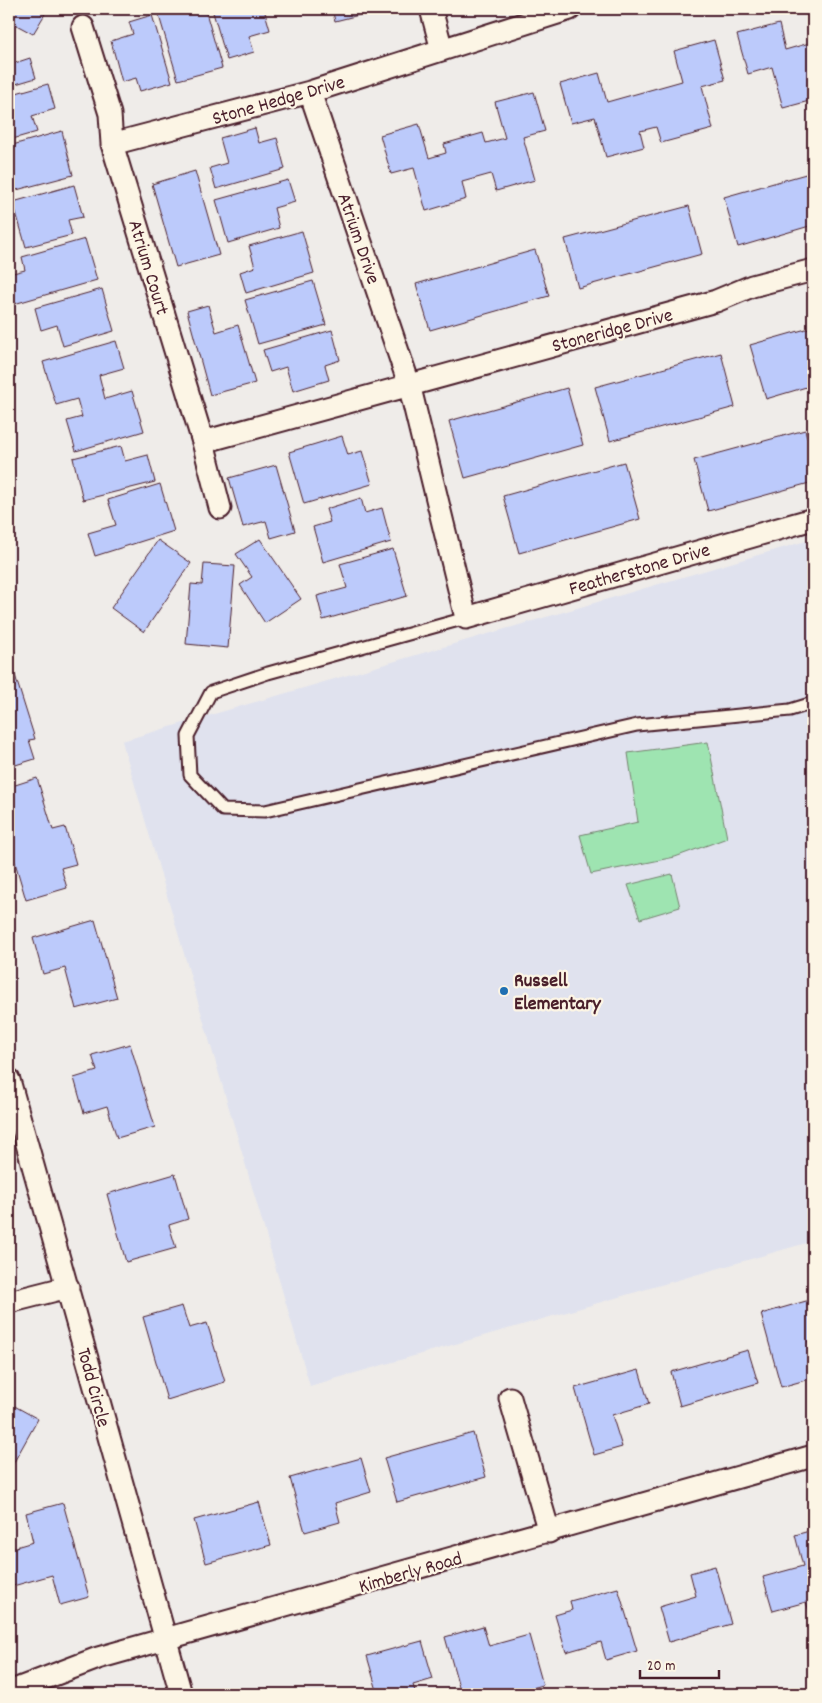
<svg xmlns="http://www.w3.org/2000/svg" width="822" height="1703" font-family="Dekko,sans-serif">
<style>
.built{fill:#e0e2ee}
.green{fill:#9ee4b1;stroke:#74826e}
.building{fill:#bccafb;stroke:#4a1f2b}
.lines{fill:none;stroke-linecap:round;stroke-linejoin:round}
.lane-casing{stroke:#4a1f2b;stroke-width:15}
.street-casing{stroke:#4a1f2b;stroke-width:25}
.lane{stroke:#fcf5e5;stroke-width:11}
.street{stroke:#fcf5e5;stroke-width:21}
.poi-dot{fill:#1f6fb2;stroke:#fcf5e5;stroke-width:2}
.labels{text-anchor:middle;stroke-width:4.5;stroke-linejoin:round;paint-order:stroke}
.street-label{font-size:20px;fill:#4a1f2b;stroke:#fcf5e5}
.poi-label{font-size:20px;font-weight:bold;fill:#4a1f2b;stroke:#fcf5e5;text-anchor:start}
</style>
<rect width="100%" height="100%" fill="#efece9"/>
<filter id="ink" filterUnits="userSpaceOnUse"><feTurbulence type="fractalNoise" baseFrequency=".02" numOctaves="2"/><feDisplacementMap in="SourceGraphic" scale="10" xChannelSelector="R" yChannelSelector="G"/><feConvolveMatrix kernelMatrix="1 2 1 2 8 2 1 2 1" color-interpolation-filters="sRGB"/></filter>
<g filter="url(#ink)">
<path class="built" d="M 813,539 L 813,1241 L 310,1386 L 122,741 Z"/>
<path class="green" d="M 708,742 L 727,838 L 675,857 L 591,874 L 580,835 L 638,822 L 628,753 Z
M 672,874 L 680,907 L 640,919 L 628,885 Z"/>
<path class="building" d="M 9,9 L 36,9 L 45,14 L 33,34 L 9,21 Z
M 157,9 L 181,9 L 182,11 L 205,9 L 222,68 L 178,80 Z
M 212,9 L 264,9 L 270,30 L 249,36 L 254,52 L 227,60 Z
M 332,9 L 379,9 L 379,10 L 335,21 Z
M 152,15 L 172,82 L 140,91 L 136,78 L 122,82 L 111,41 L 133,34 L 129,22 Z
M 779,24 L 785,50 L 813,42 L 813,100 L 783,108 L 772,67 L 748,74 L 737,35 Z
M 714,40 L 725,80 L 702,86 L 713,129 L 661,143 L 656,127 L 640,131 L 644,147 L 606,157 L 595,117 L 571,123 L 560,84 L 599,73 L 607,102 L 682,81 L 674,51 Z
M 30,58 L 36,78 L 9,86 L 9,65 Z
M 48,84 L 55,109 L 32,116 L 37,132 L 9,140 L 9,95 Z
M 534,92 L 545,131 L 523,137 L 535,180 L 496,191 L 491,174 L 462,182 L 466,199 L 426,211 L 414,168 L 391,174 L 380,135 L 419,124 L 429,158 L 446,153 L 444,144 L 483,133 L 486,143 L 505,138 L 495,102 Z
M 255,128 L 259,143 L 277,138 L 285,169 L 216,189 L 210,168 L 227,163 L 220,138 Z
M 62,131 L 73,175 L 9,192 L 9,146 Z
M 195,171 L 219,255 L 176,267 L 152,184 Z
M 813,172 L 813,225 L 738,247 L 724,197 Z
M 288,180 L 295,202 L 274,208 L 279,228 L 228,243 L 216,200 Z
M 74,185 L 83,217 L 68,220 L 72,235 L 26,247 L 13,202 Z
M 689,206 L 702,254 L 578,288 L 565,239 Z
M 302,231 L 314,273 L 246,293 L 240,272 L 255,267 L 249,246 Z
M 85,239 L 97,280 L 14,304 L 9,286 L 9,274 L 25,270 L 22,257 Z
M 535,250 L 549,296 L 430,330 L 416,284 Z
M 313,281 L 326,325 L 258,344 L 245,300 Z
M 102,289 L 114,331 L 63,346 L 57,325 L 41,330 L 35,308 Z
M 208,305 L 216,332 L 238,325 L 255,383 L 210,395 L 187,311 Z
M 813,327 L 813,385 L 766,399 L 750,345 Z
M 332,330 L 340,360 L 325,365 L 329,380 L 293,391 L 286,367 L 270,372 L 263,350 Z
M 116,341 L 124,368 L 99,375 L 105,399 L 132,391 L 144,431 L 76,451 L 67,421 L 82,417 L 77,399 L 56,405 L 43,362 Z
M 721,353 L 735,407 L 610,441 L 595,387 Z
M 567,388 L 583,445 L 465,478 L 449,421 Z
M 805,430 L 813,458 L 813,482 L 708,511 L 694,460 Z
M 342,436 L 348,455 L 362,451 L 372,484 L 304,504 L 289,452 Z
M 121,446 L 125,461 L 148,455 L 155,482 L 83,500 L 73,458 Z
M 624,462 L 640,519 L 519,553 L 503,496 Z
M 276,465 L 295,531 L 271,538 L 266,521 L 243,527 L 229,478 Z
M 160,484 L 174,531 L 95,556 L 88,533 L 116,525 L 108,500 Z
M 361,498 L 365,513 L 382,508 L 391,542 L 323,562 L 313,527 L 330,522 L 326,509 Z
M 260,539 L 301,599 L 265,623 L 240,585 L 252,577 L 236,554 Z
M 158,540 L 191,563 L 144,632 L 111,608 Z
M 393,549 L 407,596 L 323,620 L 317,596 L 347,588 L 340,564 Z
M 204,564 L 235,566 L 228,648 L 186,644 L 191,584 L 202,585 Z
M 14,672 L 35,739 L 29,740 L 35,759 L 9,767 L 9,674 Z
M 37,778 L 53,830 L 65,827 L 76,864 L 61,868 L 67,888 L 26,900 L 9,842 L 9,787 Z
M 95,920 L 117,998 L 76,1009 L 65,968 L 43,974 L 33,938 Z
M 130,1044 L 155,1127 L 117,1138 L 107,1106 L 84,1113 L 74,1078 L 97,1071 L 92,1055 Z
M 175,1174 L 188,1219 L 169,1225 L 176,1248 L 126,1262 L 107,1194 Z
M 813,1299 L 813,1340 L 808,1341 L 813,1357 L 813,1378 L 781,1387 L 761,1314 Z
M 182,1306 L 189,1328 L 207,1323 L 225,1382 L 167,1400 L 143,1317 Z
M 748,1350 L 758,1383 L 680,1406 L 671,1372 Z
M 639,1370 L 649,1404 L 612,1415 L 622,1447 L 594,1455 L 575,1388 Z
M 9,1403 L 38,1419 L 9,1471 Z
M 473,1433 L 486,1477 L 397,1502 L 384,1458 Z
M 361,1458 L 371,1492 L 335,1503 L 340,1522 L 305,1532 L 290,1478 Z
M 259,1502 L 271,1545 L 206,1563 L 194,1520 Z
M 63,1503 L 89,1597 L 60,1605 L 52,1575 L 13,1586 L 9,1569 L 9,1549 L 33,1542 L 26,1513 Z
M 813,1530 L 813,1613 L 810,1614 L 806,1602 L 773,1611 L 763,1577 L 803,1566 L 795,1535 Z
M 715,1566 L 731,1624 L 669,1642 L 659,1607 L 696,1596 L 690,1573 Z
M 618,1588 L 637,1651 L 606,1660 L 601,1642 L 566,1652 L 555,1615 L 572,1610 L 570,1601 Z
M 483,1626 L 489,1646 L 529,1635 L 543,1685 L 511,1694 L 461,1694 L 445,1637 Z
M 422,1641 L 433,1679 L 413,1685 L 416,1694 L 378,1694 L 367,1656 Z"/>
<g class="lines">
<g class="lane-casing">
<path id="lane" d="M 466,618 L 268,673 L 211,692 L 188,736 L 190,775 L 223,810 L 265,811 L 637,725 L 790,710 L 813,703"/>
</g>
<g class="street-casing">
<path id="street" d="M 431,9 L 442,50
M 83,27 L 110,114 L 112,144 L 203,442 L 220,508
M 310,92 L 409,384 L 466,618 L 813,519
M 112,144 L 310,92 L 570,9
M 203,442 L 716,301 L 752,286 L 813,270
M 9,1080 L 181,1694
M 9,1302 L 68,1287
M 510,1398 L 549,1532
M 9,1692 L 98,1658 L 813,1456"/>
</g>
<use href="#lane" class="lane"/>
<use href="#street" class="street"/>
</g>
</g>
<circle class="poi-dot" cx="504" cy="991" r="5"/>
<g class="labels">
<g class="street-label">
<text transform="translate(278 99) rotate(-16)" y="7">Stone Hedge Drive</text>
<text transform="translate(360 238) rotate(71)" y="7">Atrium Drive</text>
<text transform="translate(150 267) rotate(73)" y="7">Atrium Court</text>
<text transform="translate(612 329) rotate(-15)" y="7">Stoneridge Drive</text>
<text transform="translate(639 568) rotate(-16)" y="7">Featherstone Drive</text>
<text transform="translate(95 1387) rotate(75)" y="7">Todd Circle</text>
<text transform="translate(410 1571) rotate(-16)" y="7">Kimberly Road</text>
</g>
<g class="poi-label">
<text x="514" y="986">Russell<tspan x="514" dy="23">Elementary</tspan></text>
</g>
</g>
<rect width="822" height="1703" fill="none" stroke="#fcf5e5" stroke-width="30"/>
<rect x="15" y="15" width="792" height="1673" fill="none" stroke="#4a1f2b" stroke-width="2" filter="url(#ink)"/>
<path d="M640 1670v8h79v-8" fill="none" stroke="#4a1f2b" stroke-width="2.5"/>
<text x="647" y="1670" font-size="15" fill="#4a1f2b" stroke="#fcf5e5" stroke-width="4" paint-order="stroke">20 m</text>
</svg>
